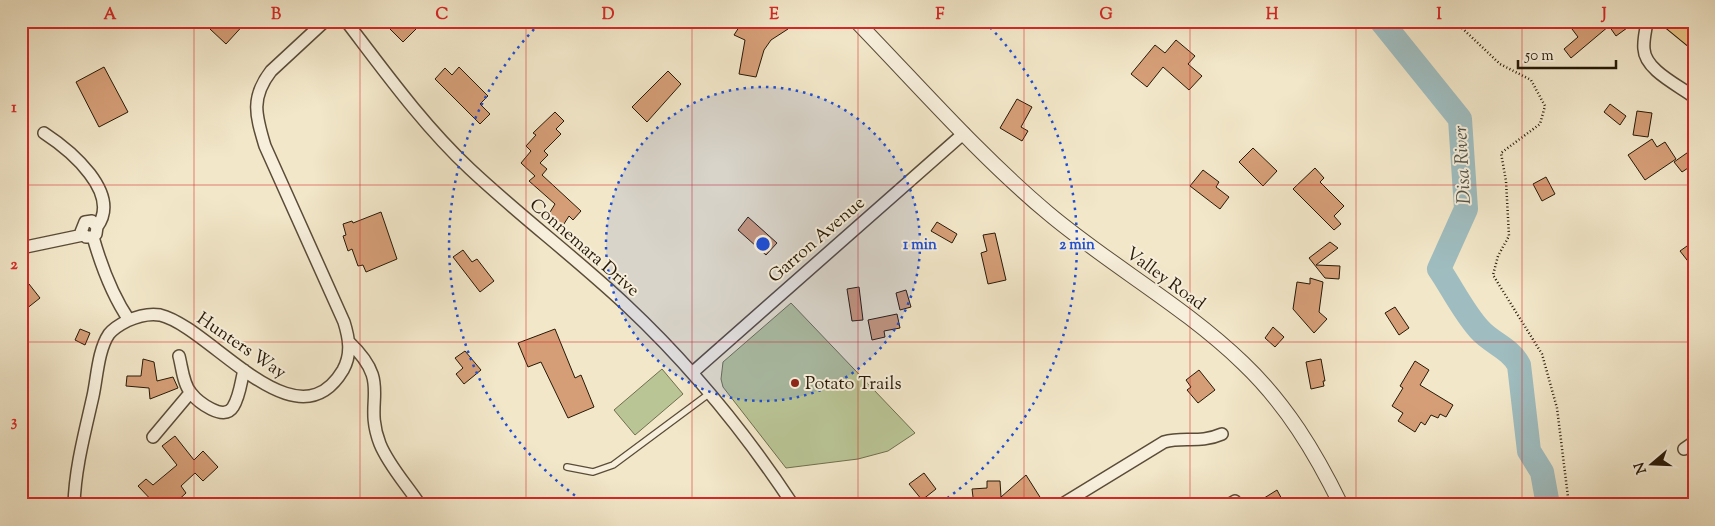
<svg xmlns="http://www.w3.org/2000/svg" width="1715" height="526" font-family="'Sorts Mill Goudy',serif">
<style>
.green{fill:#bac596;stroke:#706f4e}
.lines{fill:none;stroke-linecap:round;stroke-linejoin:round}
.river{stroke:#9fbdc0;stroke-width:24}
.building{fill:#d59e77;stroke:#271907}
.service-casing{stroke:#5a4c38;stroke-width:8}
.minor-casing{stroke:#5a4c38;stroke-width:14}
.tertiary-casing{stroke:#5a4c38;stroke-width:16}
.primary-casing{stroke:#271907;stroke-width:20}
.path{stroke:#271907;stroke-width:2.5;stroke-dasharray:1 2.5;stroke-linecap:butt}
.service{stroke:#f7efdc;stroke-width:5.5}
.minor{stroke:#f7efdc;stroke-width:11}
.tertiary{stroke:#f7efdc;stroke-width:14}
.primary{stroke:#e9c484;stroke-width:18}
.grid{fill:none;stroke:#d62828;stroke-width:1;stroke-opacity:0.55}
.ring{fill:none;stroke:#1d4ed8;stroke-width:2.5;stroke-dasharray:2.5 5}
.poi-dot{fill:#8f2418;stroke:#f7efdc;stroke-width:2}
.labels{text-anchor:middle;stroke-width:4;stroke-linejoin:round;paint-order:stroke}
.street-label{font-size:18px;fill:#271907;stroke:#f7efdc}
.poi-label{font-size:18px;fill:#271907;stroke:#f7efdc;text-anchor:start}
.water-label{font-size:19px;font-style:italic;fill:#515248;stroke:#f7efdc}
.centre{fill:#1d4ed8;stroke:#f7efdc;stroke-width:2.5}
.ring-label{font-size:15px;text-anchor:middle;font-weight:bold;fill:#1d4ed8;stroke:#f7efdc;stroke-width:4;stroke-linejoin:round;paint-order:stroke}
.neatline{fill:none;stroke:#d62828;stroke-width:2}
.grid-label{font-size:16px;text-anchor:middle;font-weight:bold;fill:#d62828}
</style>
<rect width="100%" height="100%" fill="#f2e7c9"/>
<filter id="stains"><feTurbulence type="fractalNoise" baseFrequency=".004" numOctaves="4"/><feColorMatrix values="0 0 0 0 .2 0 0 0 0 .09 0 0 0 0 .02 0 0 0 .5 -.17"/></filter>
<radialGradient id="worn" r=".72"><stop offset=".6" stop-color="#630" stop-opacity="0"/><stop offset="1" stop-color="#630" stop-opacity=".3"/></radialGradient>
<path class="green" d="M 791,303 L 915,433 L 888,451 L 858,459 L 786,468 L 723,387 L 721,379 L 723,362 Z
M 662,369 L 683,394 L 635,435 L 614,410 Z"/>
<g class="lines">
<path class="river" d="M 1381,21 L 1460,119 L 1466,209 L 1439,269 C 1452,288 1463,311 1479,329 C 1491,343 1510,348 1519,365 L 1529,451 L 1542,472 L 1548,505"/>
</g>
<path class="building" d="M 217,21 L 247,21 L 226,44 L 210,29 Z
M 382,21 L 414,21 L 419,26 L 403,42 Z
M 743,21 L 753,21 L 759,25 L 763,21 L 784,21 L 788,29 L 771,40 L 764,50 L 756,77 L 739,74 L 745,40 L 734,35 Z
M 1566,21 L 1623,21 L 1627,28 L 1616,36 L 1609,26 L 1571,58 L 1564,49 L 1578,37 Z
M 1176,40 L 1195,56 L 1188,64 L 1202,76 L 1189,90 L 1163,67 L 1147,87 L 1131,74 L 1155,45 L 1165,53 Z
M 104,67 L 128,112 L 99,127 L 76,82 Z
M 459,67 L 488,96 L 480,104 L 490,114 L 480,124 L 435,79 L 445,68 L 452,75 Z
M 668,71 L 681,84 L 647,122 L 632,107 Z
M 1017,99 L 1032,107 L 1021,127 L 1028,131 L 1022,141 L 1000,128 Z
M 1610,104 L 1626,116 L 1620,125 L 1604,112 Z
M 1637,111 L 1652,113 L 1648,137 L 1633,135 Z
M 555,112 L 564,121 L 556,129 L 561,134 L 544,151 L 548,155 L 540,163 L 547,169 L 542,175 L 581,211 L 573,220 L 569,216 L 562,227 L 547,217 L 555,204 L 529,181 L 535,176 L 521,163 L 531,151 L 526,146 L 536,135 L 533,133 Z
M 1652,139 L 1657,147 L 1665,142 L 1676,159 L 1645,180 L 1628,155 Z
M 1253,148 L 1277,171 L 1263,186 L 1239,162 Z
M 1694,148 L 1694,164 L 1682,172 L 1674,162 Z
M 1315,168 L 1324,178 L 1320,182 L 1344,206 L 1334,216 L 1341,224 L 1334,230 L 1293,189 Z
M 1203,170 L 1219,182 L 1216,187 L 1229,197 L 1220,209 L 1190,186 Z
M 1546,177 L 1555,194 L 1542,201 L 1533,184 Z
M 381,212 L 397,259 L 366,272 L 363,265 L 358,266 L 352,249 L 348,251 L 343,236 L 346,235 L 343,224 L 352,221 L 353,223 Z
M 748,217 L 777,243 L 766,255 L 738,230 Z
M 937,222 L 957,234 L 952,243 L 931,231 Z
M 995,233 L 1006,280 L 988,284 L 981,253 L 987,251 L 983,235 Z
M 1694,241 L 1694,269 L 1680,251 Z
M 1330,242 L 1338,248 L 1316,265 L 1340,266 L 1339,279 L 1325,278 L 1309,258 Z
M 463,250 L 472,262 L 477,259 L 494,281 L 480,292 L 453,257 Z
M 1310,278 L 1323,282 L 1319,312 L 1327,319 L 1314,333 L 1293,309 L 1297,282 L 1310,284 Z
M 29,284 L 40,298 L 21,313 L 21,291 Z
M 859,287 L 863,320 L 852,321 L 847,289 Z
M 906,290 L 911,307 L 900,310 L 896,293 Z
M 1395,307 L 1409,328 L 1399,335 L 1385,313 Z
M 897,314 L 900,328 L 884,331 L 885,337 L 872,340 L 868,320 Z
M 1273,327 L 1284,337 L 1275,347 L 1265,338 Z
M 80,329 L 90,333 L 85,345 L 75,340 Z
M 555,329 L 575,378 L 581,375 L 594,407 L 568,418 L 541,362 L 528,367 L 518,343 Z
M 465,351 L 481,370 L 464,384 L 456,374 L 463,368 L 455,358 Z
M 143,359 L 154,362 L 157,381 L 173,377 L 178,388 L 150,399 L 149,388 L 126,386 L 127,376 L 141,376 Z
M 1321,359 L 1325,381 L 1323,381 L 1324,386 L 1311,389 L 1306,362 Z
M 1415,361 L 1429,370 L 1420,385 L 1453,405 L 1446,417 L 1440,414 L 1438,418 L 1431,415 L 1425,425 L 1421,422 L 1415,432 L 1398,421 L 1403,413 L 1392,406 L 1403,388 L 1400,386 Z
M 1199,370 L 1215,390 L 1198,403 L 1187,390 L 1191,387 L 1186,380 Z
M 175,436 L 194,460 L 203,451 L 218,467 L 203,481 L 195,473 L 181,486 L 186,493 L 173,505 L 156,505 L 138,486 L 146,479 L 153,485 L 177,465 L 162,446 Z
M 924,473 L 936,489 L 922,500 L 909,484 Z
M 1026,475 L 1045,505 L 974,505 L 972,489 L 987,488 L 987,481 L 1000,481 L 1001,497 Z
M 1277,490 L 1285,505 L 1253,505 Z"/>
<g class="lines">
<g class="service-casing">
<path id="service" d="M 567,467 L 593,472 L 613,465 L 710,393"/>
</g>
<g class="minor-casing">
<path id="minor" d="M 346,21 C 385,72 423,125 470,169 C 520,216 576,258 626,305 C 690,365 745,432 793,505
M 1452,21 L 1452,22
M 1647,21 C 1646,30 1643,40 1644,49 C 1645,70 1678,85 1694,97
M 44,133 C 70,150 122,193 97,227
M 93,237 L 86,237 L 81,232 L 85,222 L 92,221 L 97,227 L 96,234 L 93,237 C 101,265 112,295 129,320
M 21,248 L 83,235
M 349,342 C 394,385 362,398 380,444 C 389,466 407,485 420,505
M 179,356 C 182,367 183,384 191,393 C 198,402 224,422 233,407 C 240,396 241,381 244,370
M 693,372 L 964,133
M 153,437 L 190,393
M 1684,449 L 1694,442
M 74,505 C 75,468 85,432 93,396 C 97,378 98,350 109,334 C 114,328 121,324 127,321 C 138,316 148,313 160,315 C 211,327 296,449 343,370 C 352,354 349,338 344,322 L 265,146 C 256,116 250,98 271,71 L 325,21
M 1061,505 L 1164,442 C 1184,436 1199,444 1222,434
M 1228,505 L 1235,501"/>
</g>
<g class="tertiary-casing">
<path id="tertiary" d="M 856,21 C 919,86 979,155 1048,213 C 1111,266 1184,306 1243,363 C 1286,404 1315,452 1341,505"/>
</g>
<g class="primary-casing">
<path id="primary" d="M 1672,21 L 1694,39"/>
</g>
<path class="path" d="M 1462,28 L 1500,64 L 1531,80 L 1545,106 L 1540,124 L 1501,153 L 1506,181 L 1509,236 L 1498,256 L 1493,275 L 1542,354 L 1557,408 L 1569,505"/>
<use href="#service" class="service"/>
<use href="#minor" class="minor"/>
<use href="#tertiary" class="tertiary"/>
<use href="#primary" class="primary"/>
</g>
<path class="grid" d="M 194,21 L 194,505M 360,21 L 360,505M 526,21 L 526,505M 692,21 L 692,505M 858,21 L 858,505M 1024,21 L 1024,505M 1190,21 L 1190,505M 1356,21 L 1356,505M 1522,21 L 1522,505M 21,185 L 1694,185M 21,342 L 1694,342"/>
<circle cx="763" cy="244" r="157" fill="#1d4ed8" fill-opacity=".12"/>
<g class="ring">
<circle cx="763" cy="244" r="157"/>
<path d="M587 504A314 314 0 0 1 541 22M985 22A314 314 0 0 1 939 504"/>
</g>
<circle class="poi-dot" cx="795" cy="383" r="5"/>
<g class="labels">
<g class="street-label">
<text transform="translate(816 239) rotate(-41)" y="6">Garron Avenue</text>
<text transform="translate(585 247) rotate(41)" y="6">Connemara Drive</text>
<text transform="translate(1166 278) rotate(36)" y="6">Valley Road</text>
<text transform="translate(242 345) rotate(34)" y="6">Hunters Way</text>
</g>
<g class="poi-label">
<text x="805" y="389">Potato Trails</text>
</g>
<g class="water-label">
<text transform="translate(1461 165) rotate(-93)" y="7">Disa River</text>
</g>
</g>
<circle cx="763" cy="244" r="8" class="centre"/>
<g class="ring-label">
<text x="920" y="249">1 min</text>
<text x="1077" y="249">2 min</text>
</g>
<rect width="1715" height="526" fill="none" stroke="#f2e7c9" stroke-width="55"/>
<g transform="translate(1652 464) rotate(251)" stroke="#f7efdc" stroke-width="4" paint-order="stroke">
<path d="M0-4L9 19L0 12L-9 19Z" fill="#271907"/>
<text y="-8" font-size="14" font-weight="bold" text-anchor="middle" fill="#271907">N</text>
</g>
<path d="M1518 60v8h98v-8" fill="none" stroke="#271907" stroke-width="2.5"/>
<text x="1525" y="60" font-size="15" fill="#271907" stroke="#f7efdc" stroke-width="4" paint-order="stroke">50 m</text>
<rect x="28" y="28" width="1660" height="470" class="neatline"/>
<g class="grid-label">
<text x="110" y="19">A</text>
<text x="276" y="19">B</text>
<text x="442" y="19">C</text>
<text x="608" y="19">D</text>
<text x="774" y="19">E</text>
<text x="940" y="19">F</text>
<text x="1106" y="19">G</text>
<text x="1272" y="19">H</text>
<text x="1439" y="19">I</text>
<text x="1604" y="19">J</text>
<text x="14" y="112">1</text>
<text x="14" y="269">2</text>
<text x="14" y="426">3</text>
</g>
<rect width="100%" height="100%" filter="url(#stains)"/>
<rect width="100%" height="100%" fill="url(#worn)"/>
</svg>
